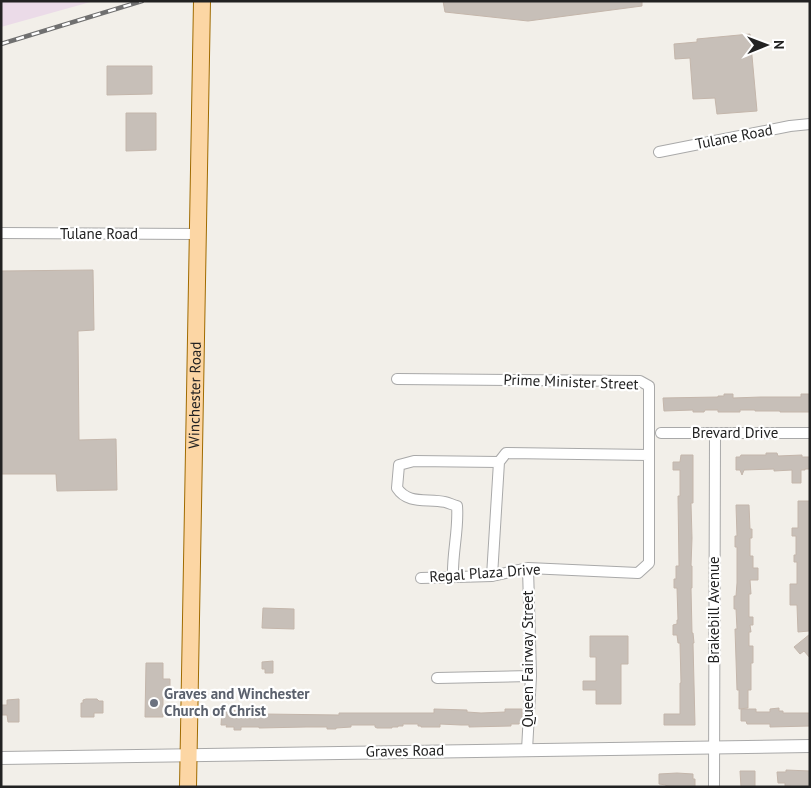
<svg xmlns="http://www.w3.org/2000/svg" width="811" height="788" font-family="'PT Sans',sans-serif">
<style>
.industrial{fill:#ebdbe8}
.building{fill:#c7bfb8;stroke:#c4b6ab}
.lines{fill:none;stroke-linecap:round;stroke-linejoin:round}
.minor-casing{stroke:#a9a9a9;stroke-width:12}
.tertiary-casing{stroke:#a9a9a9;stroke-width:14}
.primary-casing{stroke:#a06b00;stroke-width:18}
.minor{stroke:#fff;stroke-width:10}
.tertiary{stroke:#fff;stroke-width:12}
.primary{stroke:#fcd6a4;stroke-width:16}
.rail-casing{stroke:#707070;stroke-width:4.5}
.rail{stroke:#fff;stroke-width:2.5;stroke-dasharray:8;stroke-linecap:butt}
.worship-dot{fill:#6b7280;stroke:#fff;stroke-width:2}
.labels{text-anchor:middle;stroke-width:4.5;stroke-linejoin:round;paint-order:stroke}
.street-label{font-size:15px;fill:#222;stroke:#fff}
.worship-label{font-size:15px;font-weight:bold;fill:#5b616d;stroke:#fff;text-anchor:start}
</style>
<rect width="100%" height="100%" fill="#f2efe9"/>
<path class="industrial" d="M 1,1 L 94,1 L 1,27 Z"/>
<path class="building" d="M 443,1 L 642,1 L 642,6 L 528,21 L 445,12 Z
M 750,34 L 757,111 L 717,114 L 715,98 L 693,99 L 690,58 L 675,59 L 674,44 L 697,42 L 697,39 Z
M 107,66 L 152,66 L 152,94 L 107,95 Z
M 126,113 L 156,113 L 156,150 L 126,151 Z
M 93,270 L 94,330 L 78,331 L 79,440 L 116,439 L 117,490 L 57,491 L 56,474 L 1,474 L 1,271 Z
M 724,394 L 733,394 L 733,398 L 761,397 L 801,397 L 801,394 L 809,394 L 810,412 L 780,412 L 780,411 L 755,411 L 755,410 L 740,410 L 740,412 L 718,412 L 718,410 L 705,410 L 704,412 L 693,412 L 693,410 L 664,411 L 663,398 L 718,397 L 718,396 L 724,396 Z
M 766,453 L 777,453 L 778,456 L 802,455 L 802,457 L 810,457 L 810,469 L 805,469 L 805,470 L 801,470 L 801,483 L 792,483 L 792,470 L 774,471 L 774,469 L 744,470 L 742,475 L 740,470 L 736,470 L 736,457 L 740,457 L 741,455 L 766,455 Z
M 681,455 L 693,455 L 693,503 L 691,503 L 692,538 L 691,566 L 692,566 L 692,588 L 691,588 L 692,633 L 693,633 L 694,643 L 693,643 L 695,725 L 664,725 L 664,714 L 680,714 L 680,683 L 681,683 L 680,643 L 678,643 L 677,635 L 673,635 L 673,625 L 677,624 L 677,620 L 678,620 L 677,588 L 674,588 L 674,579 L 676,579 L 676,566 L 679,566 L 678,496 L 680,496 L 680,470 L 673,470 L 673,462 L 680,462 Z
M 798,501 L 810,501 L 809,631 L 798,632 L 797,605 L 790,605 L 790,584 L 797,584 L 797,562 L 794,562 L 794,555 L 796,555 L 796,536 L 792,536 L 792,528 L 798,528 Z
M 736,505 L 749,505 L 750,529 L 752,529 L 752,538 L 750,538 L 750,556 L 753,556 L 753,568 L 758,568 L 758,580 L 750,580 L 751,594 L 749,594 L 749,617 L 753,617 L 753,625 L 750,625 L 751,632 L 749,632 L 749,646 L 753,646 L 753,663 L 751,663 L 751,690 L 748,690 L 748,708 L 739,709 L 739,690 L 737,690 L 735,629 L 737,629 L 736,609 L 734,609 L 734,596 L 736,596 L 737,583 L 737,547 L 735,547 L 735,536 L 737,536 Z
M 263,608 L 294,609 L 294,629 L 262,628 Z
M 810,634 L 810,658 L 804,651 L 800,654 L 794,647 Z
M 590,636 L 628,636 L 628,664 L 621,664 L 621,704 L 596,704 L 596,690 L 583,690 L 583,681 L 596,681 L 596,657 L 590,657 Z
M 273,661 L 273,673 L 265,673 L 265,669 L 262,669 L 262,662 Z
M 146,663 L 163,663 L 163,679 L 170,679 L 170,689 L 163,689 L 163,717 L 145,717 Z
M 19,699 L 19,722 L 8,722 L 7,715 L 1,715 L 1,705 L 7,705 L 7,700 Z
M 86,699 L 97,699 L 99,701 L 103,701 L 103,713 L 94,713 L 94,717 L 81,717 L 81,703 L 83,703 L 83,700 Z
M 779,708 L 779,711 L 783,711 L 783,713 L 810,713 L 810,726 L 770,727 L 770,724 L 747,724 L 746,721 L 741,721 L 741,709 L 756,709 L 756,712 L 770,712 L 770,709 Z
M 434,709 L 467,710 L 467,712 L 481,713 L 505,712 L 505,709 L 522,709 L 522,723 L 519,723 L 519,724 L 511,724 L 511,726 L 469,727 L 469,725 L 461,725 L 440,724 L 440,727 L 421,727 L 421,726 L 418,726 L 418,724 L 403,724 L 403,726 L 398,726 L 398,727 L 392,727 L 392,728 L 377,728 L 375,727 L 375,725 L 351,725 L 351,727 L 336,728 L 336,729 L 327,729 L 327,727 L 306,727 L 259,728 L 259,727 L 241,727 L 241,730 L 234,730 L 234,727 L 226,727 L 227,725 L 221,725 L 222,710 L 264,712 L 264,714 L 339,715 L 339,713 L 434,713 Z
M 786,770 L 810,771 L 810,786 L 791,787 L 791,786 L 785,786 L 785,783 L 778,783 L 777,772 L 786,772 Z
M 740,771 L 755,771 L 755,787 L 741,787 Z
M 677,773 L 693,774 L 693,779 L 695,779 L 695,787 L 666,786 L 666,785 L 659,784 L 659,774 Z"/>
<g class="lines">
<g class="minor-casing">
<path id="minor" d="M 659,152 L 790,126 L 810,124
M 1,233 L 197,234
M 397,379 L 640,381 L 649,386 L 649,563 L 638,573 L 528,568 L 492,576 L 421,578
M 661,433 L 810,433
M 492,576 L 499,462
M 453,577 C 452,553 459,529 457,506 C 453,505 449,503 445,502 C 428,498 408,505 397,488 L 399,465 L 414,461 L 499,462 L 506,453 L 649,455
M 437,678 L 531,676
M 527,750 L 531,676 L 528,568
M 714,787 L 715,434"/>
</g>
<g class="tertiary-casing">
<path id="tertiary" d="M 1,758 L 810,746"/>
</g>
<g class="primary-casing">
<g id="primary">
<path id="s1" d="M 188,787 L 202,1"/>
</g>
</g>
<use href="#minor" class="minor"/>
<use href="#tertiary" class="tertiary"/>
<use href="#primary" class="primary"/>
<g class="rail-casing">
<path id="rail" d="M 1,44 L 142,1"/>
</g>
<use href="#rail" class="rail"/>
</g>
<circle class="worship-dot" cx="154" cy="703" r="5"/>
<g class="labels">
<g class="street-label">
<text transform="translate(734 137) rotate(-11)" y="5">Tulane Road</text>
<text x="99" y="239">Tulane Road</text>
<text transform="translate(571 382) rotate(2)" y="5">Prime Minister Street</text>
<text dy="5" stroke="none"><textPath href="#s1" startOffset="392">Winchester Road</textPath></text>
<text x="735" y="438">Brevard Drive</text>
<text transform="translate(485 573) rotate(-4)" y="5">Regal Plaza Drive</text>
<text transform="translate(714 610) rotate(-90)" y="5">Brakebill Avenue</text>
<text transform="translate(528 659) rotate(-90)" y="5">Queen Fairway Street</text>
<text transform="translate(405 751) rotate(-1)" y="5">Graves Road</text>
</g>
<g class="worship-label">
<text x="164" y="699">Graves and Winchester<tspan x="164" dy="17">Church of Christ</tspan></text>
</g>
</g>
<rect width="811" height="788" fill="none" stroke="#222222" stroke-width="5"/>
<g transform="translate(766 45) rotate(89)" stroke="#ffffff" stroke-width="4" paint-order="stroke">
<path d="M0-4L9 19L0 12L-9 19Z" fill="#222222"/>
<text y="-8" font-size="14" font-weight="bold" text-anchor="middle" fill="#222222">N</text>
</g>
</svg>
